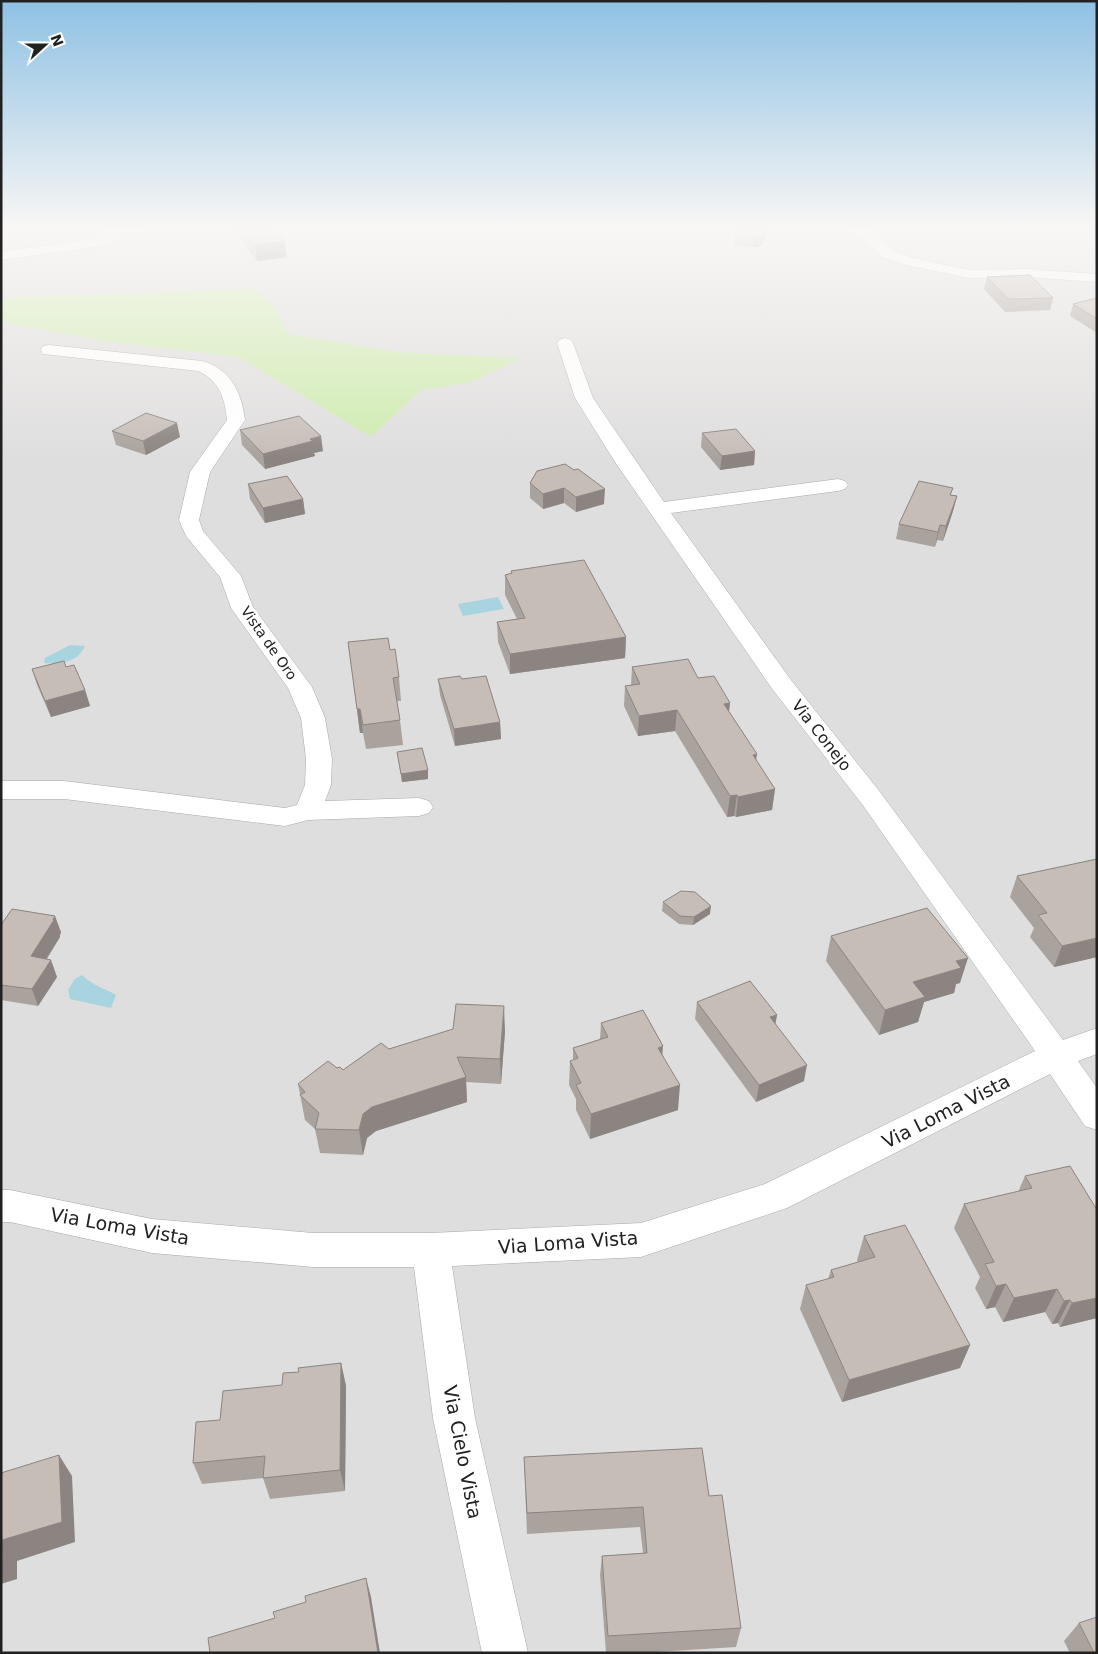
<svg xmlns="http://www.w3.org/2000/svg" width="1098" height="1654" font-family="'DejaVu Sans',sans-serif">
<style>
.residential{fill:#dfdede}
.grass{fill:#ceebae}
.water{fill:#a8d4df}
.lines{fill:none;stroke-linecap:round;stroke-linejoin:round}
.street-casing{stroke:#a8a8a8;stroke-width:1}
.street{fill:#fff;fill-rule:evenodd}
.wall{fill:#aaa39d}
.shaded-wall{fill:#8b8480}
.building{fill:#c6bdb7;stroke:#8b8480}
.labels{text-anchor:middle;stroke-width:5;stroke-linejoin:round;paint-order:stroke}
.far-street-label{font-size:14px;fill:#212121;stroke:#fff}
.street-label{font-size:16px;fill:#212121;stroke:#fff}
.near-street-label{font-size:19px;fill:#212121;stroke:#fff}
</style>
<rect width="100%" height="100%" fill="#f1eee8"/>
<path class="residential" d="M 1,227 L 1097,227 L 1097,1653 L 1,1653 Z"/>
<path class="grass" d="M 255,289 L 275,306 L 287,334 L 398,352 L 522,358 L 472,382 L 421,390 L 371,437 L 238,357 L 104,341 L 1,322 L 1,298 Z"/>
<path class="water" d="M 498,597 L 504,609 L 463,616 L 458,604 Z
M 70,645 L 85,646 C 77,663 61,664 44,663 L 45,658 Z
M 82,975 C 92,985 104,988 116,995 L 111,1008 L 70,999 L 68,990 L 75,979 Z"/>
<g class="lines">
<g class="street-casing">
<path id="street" d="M 114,227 L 162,227 L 155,231 L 123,233 L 114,242 L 94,247 L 1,260 L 1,252 L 93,239 L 104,236 Z
M 846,227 L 863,227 L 870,230 L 893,251 L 910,257 L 969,270 L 1027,269 L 1097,274 L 1097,282 L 1027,277 L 969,278 L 906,265 L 883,257 L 860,236 Z
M 565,338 L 571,340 L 573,343 L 593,398 L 664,502 L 838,479 L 845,481 L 848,485 L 845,489 L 838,491 L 671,513 L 791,680 L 880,792 L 1063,1040 L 1097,1028 L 1097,1054 L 1078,1061 L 1097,1088 L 1097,1130 L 1085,1126 L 1050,1074 L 787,1208 L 641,1257 L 452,1266 L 475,1418 L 528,1653 L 482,1653 L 433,1418 L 414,1267 L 313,1267 L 152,1253 L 10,1222 L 1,1222 L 1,1190 L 10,1190 L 152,1219 L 313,1233 L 431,1233 L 641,1223 L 765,1184 L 1035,1051 L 862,804 L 773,690 L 615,462 L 575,398 L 557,343 L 559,340 Z
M 49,345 L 202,361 C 230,368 242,393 245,420 L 210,472 L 199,520 L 203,531 L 241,576 L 253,607 L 312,687 L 325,718 L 332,759 L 331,785 L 325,801 L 419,798 L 429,801 L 433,807 L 429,813 L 419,816 L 308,820 L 285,826 L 64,799 L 1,799 L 1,781 L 64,781 L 285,808 L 297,805 L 305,785 L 306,759 L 301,718 L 288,688 L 231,608 L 220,577 L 186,536 L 179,520 L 190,472 L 227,420 C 225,398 219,380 198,371 L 43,354 L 41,350 L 43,346 Z"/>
</g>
<use href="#street" class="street"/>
</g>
<path class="wall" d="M 232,227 L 274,227 L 287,257 L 257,261 Z
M 771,227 L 762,246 L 753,247 L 734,245 L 735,233 Z
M 987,277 L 1053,298 L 1050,310 L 1005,312 L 984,289 Z
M 1097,298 L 1097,333 L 1070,316 L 1073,304 Z
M 240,430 L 323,451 L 314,453 L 315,456 L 265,469 L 242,445 Z
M 112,431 L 180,437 L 146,455 L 116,445 Z
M 702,433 L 755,451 L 754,465 L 720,470 L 701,447 Z
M 537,471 L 604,504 L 576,512 L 564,503 L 543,509 L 530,498 L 530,483 Z
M 248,484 L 303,499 L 305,514 L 265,523 L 250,499 Z
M 951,495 L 957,496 L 953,511 L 943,541 L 937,540 L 935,547 L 896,539 L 899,524 Z
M 511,571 L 626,637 L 625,658 L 510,674 L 498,642 L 497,622 L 517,619 L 505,595 L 505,575 L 511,574 Z
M 348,642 L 390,650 L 399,677 L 401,701 L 397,701 L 400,720 L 403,745 L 366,749 L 363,733 L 360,733 Z
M 66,667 L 85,690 L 90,706 L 51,717 L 37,685 L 32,669 Z
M 632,667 L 698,678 L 730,703 L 729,712 L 756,761 L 775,789 L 772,810 L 736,817 L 734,816 L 727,817 L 675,731 L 638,736 L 624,706 L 625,686 L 631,685 Z
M 438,679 L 462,679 L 500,722 L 501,739 L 455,746 L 440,695 Z
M 397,752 L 428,779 L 402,782 Z
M 1097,859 L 1097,957 L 1054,967 L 1030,937 L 1034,928 L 1010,897 L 1017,876 Z
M 663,902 L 710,914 L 693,925 L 679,924 L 662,911 Z
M 1,925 L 61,932 L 60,935 L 60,937 L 47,959 L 57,977 L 38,1006 L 1,1000 Z
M 831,936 L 960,983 L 956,984 L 954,993 L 924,1002 L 918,1022 L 879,1035 L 826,961 Z
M 697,1002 L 777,1015 L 775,1024 L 804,1081 L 756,1102 L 695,1019 Z
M 601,1023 L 663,1055 L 678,1110 L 590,1139 L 576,1110 L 576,1099 L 569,1085 L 570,1061 L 573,1060 L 573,1048 L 600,1039 Z
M 505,1031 L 501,1084 L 466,1082 L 467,1102 L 376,1131 L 367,1138 L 363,1155 L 320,1153 L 315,1129 L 305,1120 L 298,1084 L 343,1070 L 389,1049 Z
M 1025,1176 L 1097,1210 L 1097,1318 L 1060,1327 L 1058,1323 L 1052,1324 L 1045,1312 L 1003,1322 L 995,1307 L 986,1309 L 975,1288 L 980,1277 L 954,1228 L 964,1204 L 1018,1192 Z
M 864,1236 L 970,1345 L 960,1368 L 842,1402 L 800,1309 L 806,1285 L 828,1279 L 831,1270 L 858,1262 L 857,1260 Z
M 341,1363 L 346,1386 L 345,1491 L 270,1499 L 263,1478 L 202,1484 L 193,1463 L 220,1420 L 282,1385 L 299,1372 Z
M 524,1457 L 709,1496 L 741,1628 L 736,1647 L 640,1653 L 606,1653 L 600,1575 L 602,1556 L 643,1553 L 640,1527 L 527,1534 Z
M 1079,1623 L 1097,1653 L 1070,1653 L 1064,1641 Z"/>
<path class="shaded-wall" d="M 767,227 L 771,227 L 762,246 L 753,247 L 755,235 Z
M 285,241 L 287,257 L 257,261 L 255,245 Z
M 177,423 L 180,437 L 146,455 L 143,441 Z
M 321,436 L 323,451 L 314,453 L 315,456 L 265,469 L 263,454 Z
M 755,451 L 754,465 L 720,470 L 722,456 Z
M 564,488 L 564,503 L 543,509 L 543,494 Z
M 605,489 L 604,504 L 576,512 L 576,497 Z
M 957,496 L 953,511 L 943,541 L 946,526 Z
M 303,499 L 305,514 L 265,523 L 263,508 Z
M 940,525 L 937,540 L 935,547 L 938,532 Z
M 626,637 L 625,658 L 510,674 L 510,654 Z
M 85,690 L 90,706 L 51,717 L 45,701 Z
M 730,703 L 727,724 L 724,704 Z
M 357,709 L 360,709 L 363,733 L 360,733 Z
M 677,710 L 675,731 L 638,736 L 639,716 Z
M 500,722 L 501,739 L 455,746 L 454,729 Z
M 757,754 L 754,775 L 753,755 Z
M 428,770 L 428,779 L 402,782 L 401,774 Z
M 775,789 L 772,810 L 736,817 L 738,797 Z
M 737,795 L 734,816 L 727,817 L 730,796 Z
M 711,906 L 710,914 L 693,925 L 694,917 Z
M 55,916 L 61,932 L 60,935 L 60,937 L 37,973 L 31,956 Z
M 1097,938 L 1097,957 L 1054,967 L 1062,946 Z
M 968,958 L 960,983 L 956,984 L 954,993 L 924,1002 L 918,1022 L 879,1035 L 885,1010 L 913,982 L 956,961 Z
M 51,960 L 57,977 L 38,1006 L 32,989 Z
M 504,1006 L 505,1031 L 501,1084 L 500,1059 Z
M 777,1015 L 774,1031 L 770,1017 Z
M 663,1046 L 661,1071 L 658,1048 Z
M 807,1065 L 804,1081 L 756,1102 L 759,1085 Z
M 466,1077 L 467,1102 L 376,1131 L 367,1138 L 363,1155 L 359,1130 L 363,1114 L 372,1107 Z
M 680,1085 L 678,1110 L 590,1139 L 591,1114 Z
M 1006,1284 L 995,1307 L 986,1309 L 996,1286 Z
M 1057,1289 L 1045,1312 L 1003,1322 L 1014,1298 Z
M 1097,1298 L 1097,1318 L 1060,1327 L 1072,1303 Z
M 1070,1300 L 1058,1323 L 1052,1324 L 1064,1301 Z
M 970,1345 L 960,1368 L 842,1402 L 849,1380 Z
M 341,1363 L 346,1386 L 345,1491 L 340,1470 Z
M 59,1455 L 72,1476 L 75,1542 L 17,1561 L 17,1579 L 1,1584 L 2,1540 Z
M 366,1578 L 371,1597 L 380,1653 L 378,1653 Z"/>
<path class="building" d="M 241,227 L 274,227 L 285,241 L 255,245 Z
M 738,227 L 767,227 L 763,234 L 755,235 L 735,233 Z
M 1030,275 L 1053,298 L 1008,299 L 987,277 Z
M 1097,298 L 1097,319 L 1073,304 Z
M 146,413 L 177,423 L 143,441 L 112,431 Z
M 299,416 L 321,436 L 310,439 L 313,441 L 263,454 L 240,430 Z
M 736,429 L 755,451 L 722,456 L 702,433 Z
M 565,464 L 574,470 L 578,469 L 605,489 L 576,497 L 564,488 L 543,494 L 530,483 L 537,471 Z
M 287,476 L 303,499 L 263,508 L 248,484 Z
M 919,481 L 953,488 L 950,495 L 957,496 L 946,526 L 940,525 L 938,532 L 899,524 Z
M 584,560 L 626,637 L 510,654 L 497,622 L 525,618 L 505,575 L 512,573 L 511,571 Z
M 388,638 L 390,650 L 395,649 L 399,677 L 393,678 L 400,720 L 363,725 L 360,709 L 357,709 L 348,642 Z
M 688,659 L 698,678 L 714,676 L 730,703 L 724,704 L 757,754 L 753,755 L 775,789 L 738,797 L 737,795 L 730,796 L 677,710 L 639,716 L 625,686 L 640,684 L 632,667 Z
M 64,661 L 66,667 L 74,665 L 85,690 L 45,701 L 32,669 Z
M 460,676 L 462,679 L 486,676 L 500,722 L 454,729 L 438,679 Z
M 422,748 L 428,770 L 401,774 L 397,752 Z
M 1097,859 L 1097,938 L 1062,946 L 1038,915 L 1047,913 L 1017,876 Z
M 681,891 L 695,892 L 711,906 L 694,917 L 680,916 L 663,902 Z
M 927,908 L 968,958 L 956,961 L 961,968 L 913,982 L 925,997 L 885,1010 L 831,936 Z
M 12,909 L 55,916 L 53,920 L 54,920 L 31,956 L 51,960 L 32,989 L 1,985 L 1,925 Z
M 750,981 L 777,1015 L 770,1017 L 807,1065 L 759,1085 L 697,1002 Z
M 456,1004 L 504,1006 L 500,1059 L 457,1057 L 466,1077 L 372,1107 L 363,1114 L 359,1130 L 315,1129 L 319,1113 L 300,1095 L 305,1092 L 298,1084 L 328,1061 L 337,1068 L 340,1067 L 343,1070 L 381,1043 L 389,1049 L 453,1029 Z
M 643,1010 L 663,1046 L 658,1048 L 680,1085 L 591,1114 L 576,1085 L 581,1083 L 570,1061 L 578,1058 L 573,1048 L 608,1037 L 601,1023 Z
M 1070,1166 L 1097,1210 L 1097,1298 L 1072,1303 L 1070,1300 L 1064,1301 L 1057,1289 L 1014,1298 L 1006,1284 L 996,1286 L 985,1264 L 994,1262 L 964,1204 L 1032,1188 L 1025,1176 Z
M 905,1225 L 970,1345 L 849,1380 L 806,1285 L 834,1277 L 831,1270 L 875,1257 L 864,1236 Z
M 341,1363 L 340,1470 L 263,1478 L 265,1456 L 193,1463 L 196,1422 L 220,1420 L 223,1391 L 282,1385 L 283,1373 L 299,1372 L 298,1368 Z
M 702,1448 L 709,1496 L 722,1495 L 741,1628 L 608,1636 L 602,1556 L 647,1553 L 643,1507 L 527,1513 L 524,1457 Z
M 59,1455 L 62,1522 L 2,1540 L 3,1559 L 1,1559 L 1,1473 Z
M 366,1578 L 378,1653 L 210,1653 L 208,1638 L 275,1618 L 273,1612 L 306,1602 L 305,1596 Z
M 1097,1617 L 1097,1653 L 1094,1653 L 1079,1623 Z"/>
<linearGradient id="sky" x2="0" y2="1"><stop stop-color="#8ec1e4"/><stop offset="0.5" stop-color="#f9f7f5"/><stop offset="1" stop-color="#f9f7f5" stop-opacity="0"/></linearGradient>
<rect width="1098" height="458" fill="url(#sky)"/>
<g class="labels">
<g class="far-street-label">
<text transform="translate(269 643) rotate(55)" y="5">Vista de Oro</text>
</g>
<g class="street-label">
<text transform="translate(822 735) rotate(52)" y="6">Via Conejo</text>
</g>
<g class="near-street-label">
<text transform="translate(946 1111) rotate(-27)" y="7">Via Loma Vista</text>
<text transform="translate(120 1226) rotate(10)" y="7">Via Loma Vista</text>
<text transform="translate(568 1242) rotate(-4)" y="7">Via Loma Vista</text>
<text transform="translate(463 1452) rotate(79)" y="7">Via Cielo Vista</text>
</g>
</g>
<rect width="1098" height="1654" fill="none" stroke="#212121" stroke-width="5"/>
<g transform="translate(45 45) rotate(69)" stroke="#ffffff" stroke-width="4" paint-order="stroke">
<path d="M0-4L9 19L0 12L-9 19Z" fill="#212121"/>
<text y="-8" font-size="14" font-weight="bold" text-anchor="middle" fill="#212121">N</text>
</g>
</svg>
